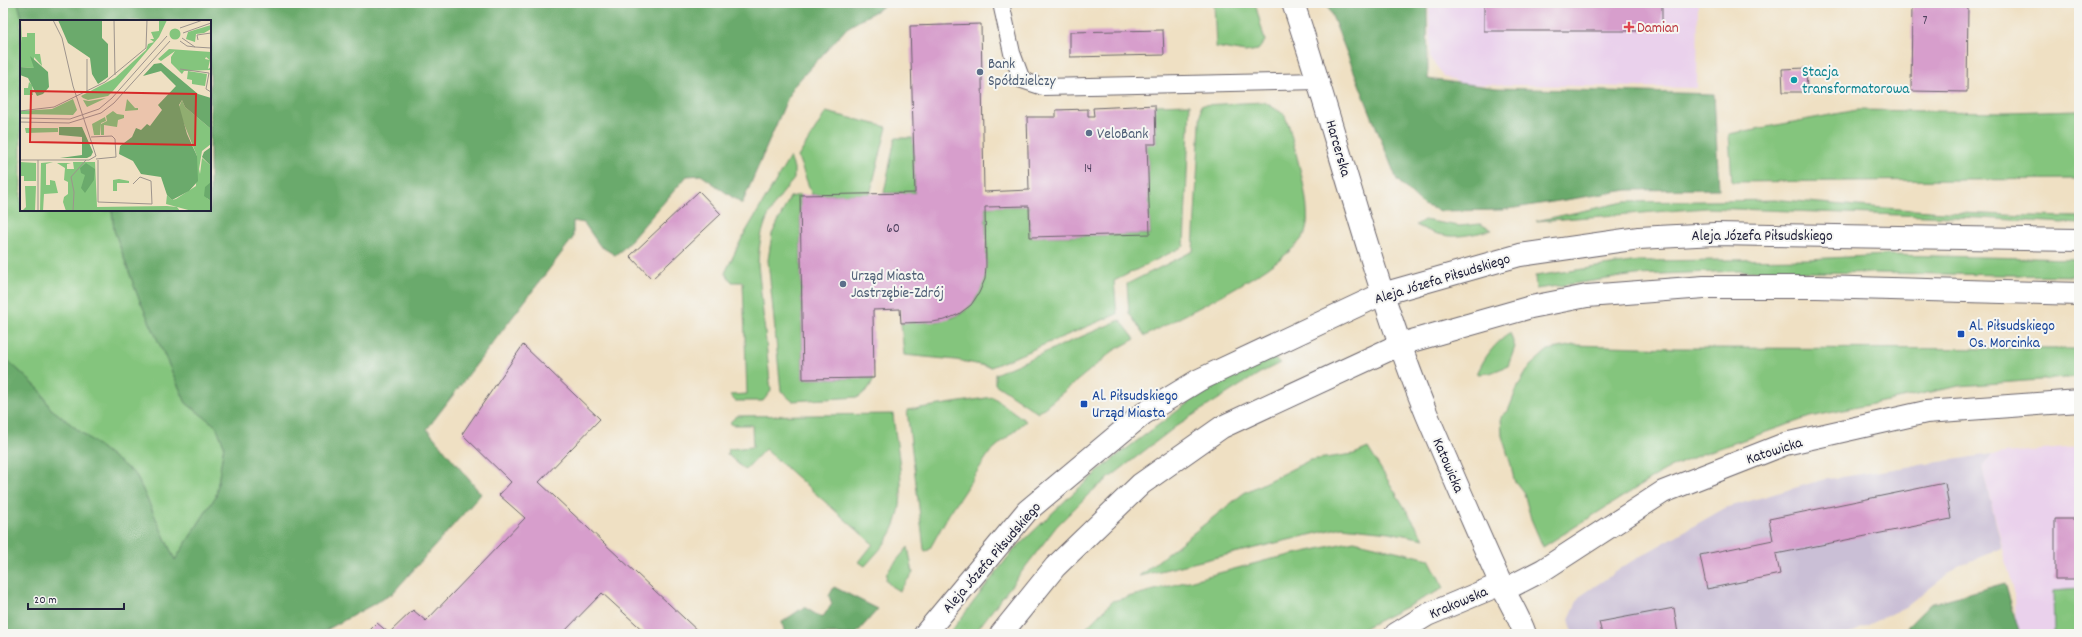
<svg xmlns="http://www.w3.org/2000/svg" width="2082" height="637" font-family="Dekko,sans-serif">
<style>
.built{fill:#ead1ec}
.industrial{fill:#cabfd6}
.green{fill:#84c57d;stroke:#53745c}
.forest{fill:#6baa6c;stroke:#466654}
.building{fill:#d79ecc}
.lines{fill:none;stroke-linecap:round;stroke-linejoin:round}
.service-casing{stroke:#6a646b;stroke-width:18}
.minor-casing{stroke:#6a646b;stroke-width:24}
.secondary-casing{stroke:#6a646b;stroke-width:24}
.service{stroke:#fff;stroke-width:16}
.minor{stroke:#fff;stroke-width:22}
.secondary{stroke:#fff;stroke-width:22}
.health-dot{fill:#e0444e;stroke:#f6f6f2;stroke-width:1.5}
.service-dot{fill:#5c6f8a;stroke:#f6f6f2;stroke-width:1.5}
.culture-dot{fill:#0f9aa8;stroke:#f6f6f2;stroke-width:1.5}
.transit-dot{fill:#1a4fb4;stroke:#f6f6f2;stroke-width:1.5}
.labels{text-anchor:middle;stroke-width:4;stroke-linejoin:round;paint-order:stroke}
.number-label{font-size:13px;fill:#4f415f}
.health-label{font-size:15px;fill:#be3a42;stroke:#f6f6f2;text-anchor:start}
.service-label{font-size:15px;fill:#4e5e75;stroke:#f6f6f2;text-anchor:start}
.culture-label{font-size:15px;fill:#0d838f;stroke:#f6f6f2;text-anchor:start}
.street-label{font-size:15px;fill:#22223b;stroke:#f6f6f2}
.transit-label{font-size:15px;fill:#164399;stroke:#f6f6f2;text-anchor:start}
.inset-road{fill:none;stroke:#9d948d;stroke-width:1}
.view{fill:#d62828;fill-opacity:0.15;stroke:#d62828;stroke-width:2}
.inset-edge{fill:none;stroke:#22223b;stroke-width:2}
</style>
<rect width="100%" height="100%" fill="#f6f6f2"/>
<filter id="ink" filterUnits="userSpaceOnUse"><feTurbulence type="fractalNoise" baseFrequency=".025" numOctaves="2"/><feDisplacementMap in="SourceGraphic" scale="8" xChannelSelector="R" yChannelSelector="G"/><feConvolveMatrix kernelMatrix="1 2 1 2 8 2 1 2 1" color-interpolation-filters="sRGB"/></filter>
<filter id="wash" filterUnits="userSpaceOnUse"><feTurbulence type="fractalNoise" baseFrequency=".012" numOctaves="4" result="noise"/><feDisplacementMap in="SourceGraphic" scale="16" xChannelSelector="R" yChannelSelector="G"/><feGaussianBlur stdDeviation="0.9" result="paint"/><feColorMatrix in="noise" values="0 0 0 0 0 0 0 0 0 0 0 0 0 0 0 0 0 1.4 0 .05"/><feComposite in="paint" operator="in"/></filter>
<g filter="url(#wash)">
<rect width="100%" height="100%" fill="#efe0c3"/>
<path class="built" d="M 1429,3 L 1698,3 L 1697,88 L 1463,84 L 1445,77 L 1430,58 Z
M 2079,447 L 2079,634 L 2016,634 L 2015,596 L 1982,467 L 1992,454 Z"/>
<path class="industrial" d="M 1992,454 L 1982,467 L 2002,548 L 1958,566 L 1906,607 L 1849,634 L 1573,634 L 1569,619 L 1579,597 L 1632,561 L 1725,508 L 1822,480 Z"/>
<path class="green" d="M 3,3 L 18,3 L 23,21 L 21,21 L 21,210 L 112,210 L 114,230 L 137,294 L 186,403 L 216,426 L 224,445 L 216,496 L 175,560 L 136,475 L 50,408 L 40,390 L 3,356 Z
M 1214,3 L 1255,3 L 1265,41 L 1258,50 L 1245,52 L 1216,47 Z
M 1264,102 L 1284,114 L 1289,126 C 1295,152 1314,210 1305,233 C 1292,264 1177,318 1145,336 L 1129,313 L 1127,284 L 1193,251 L 1201,105 Z
M 1190,104 L 1184,246 L 1114,281 L 1117,314 L 991,367 L 956,360 L 904,355 L 901,323 C 915,322 930,323 944,320 C 996,309 986,246 985,207 L 1029,206 L 1030,237 L 1150,234 L 1147,144 L 1156,143 L 1155,105 Z
M 1857,110 L 2005,112 L 2079,110 L 2079,179 L 1732,182 L 1729,134 Z
M 826,112 L 887,127 L 870,194 L 812,195 L 798,157 Z
M 895,138 L 913,138 L 915,193 L 884,193 Z
M 790,157 L 794,168 L 794,179 C 769,209 760,224 758,264 L 771,391 L 763,401 L 735,401 L 730,395 L 747,394 L 743,282 L 732,282 L 725,273 L 742,238 Z
M 800,195 L 803,379 L 874,378 L 869,388 L 859,397 L 792,401 L 781,391 L 768,260 L 772,234 L 790,197 Z
M 1783,200 C 1881,208 1980,216 2079,217 L 2079,224 L 1981,218 L 1707,208 L 1536,221 L 1624,202 Z
M 1424,220 L 1459,226 L 1480,224 L 1492,230 C 1460,237 1447,241 1416,225 Z
M 1887,255 L 2079,259 L 2079,276 L 1739,271 L 1636,275 L 1536,289 L 1535,276 L 1638,261 L 1808,259 Z
M 1120,320 L 1135,339 L 1113,351 L 1038,413 L 995,384 L 995,374 Z
M 1510,333 L 1515,347 L 1508,366 L 1490,373 L 1477,374 C 1485,356 1494,344 1510,333 Z
M 1574,345 L 1675,348 L 2079,349 L 2079,377 L 1959,386 L 1810,417 L 1702,454 L 1665,470 L 1543,547 L 1531,519 L 1524,493 L 1514,480 L 1511,465 L 1502,436 L 1501,417 L 1508,411 L 1518,386 L 1530,366 L 1548,350 Z
M 1269,355 L 1280,363 L 1260,373 L 1179,424 L 1091,492 L 1056,527 L 974,634 L 949,634 L 1012,552 L 1071,495 L 1114,458 L 1196,397 Z
M 993,397 L 1026,421 L 990,452 L 949,514 L 929,550 L 925,551 L 924,549 L 907,410 Z
M 893,414 C 897,455 912,504 887,540 C 881,549 872,558 865,566 L 859,562 L 873,544 L 765,449 L 745,470 L 727,454 L 729,449 L 753,447 L 752,425 L 732,425 L 730,422 L 737,416 Z
M 1368,448 L 1424,539 L 1389,532 L 1342,527 L 1139,576 L 1244,493 L 1310,460 L 1354,454 Z
M 1354,541 L 1429,559 L 1444,588 L 1352,634 L 1080,634 L 1113,601 L 1268,560 Z
M 908,547 L 913,573 L 899,591 L 891,586 L 886,580 L 887,572 Z
M 2079,589 L 2079,634 L 2054,634 L 2053,591 Z"/>
<path class="forest" d="M 18,3 L 889,3 L 847,28 L 792,88 L 742,204 L 701,175 L 687,176 L 624,248 L 615,255 L 600,246 L 584,223 L 573,221 L 573,238 L 427,429 L 481,494 L 392,594 L 319,634 L 3,634 L 3,356 L 40,390 L 50,408 L 136,475 L 175,560 L 216,496 L 224,445 L 216,426 L 186,403 L 137,294 L 114,230 L 112,210 L 210,210 L 210,21 L 23,21 Z
M 1327,3 L 1427,3 L 1428,79 L 1496,88 L 1714,94 L 1719,189 L 1628,190 L 1502,210 L 1441,211 L 1423,205 L 1397,180 Z
M 2005,583 L 2020,634 L 1900,634 L 1930,604 Z
M 834,587 L 878,609 L 856,634 L 785,634 L 782,622 L 804,607 L 822,618 L 832,604 L 829,596 Z"/>
<g id="blocks">
<path class="building" d="M 1484,3 L 1662,3 L 1662,31 L 1484,31 Z
M 1912,3 L 1968,3 L 1967,92 L 1911,91 Z
M 981,24 L 984,192 L 1029,190 L 1027,117 L 1056,117 L 1056,110 L 1088,109 L 1088,116 L 1094,116 L 1093,108 L 1155,105 L 1156,144 L 1147,144 L 1150,234 L 1030,237 L 1029,206 L 985,207 L 986,266 L 985,279 L 979,293 L 971,305 L 959,314 L 945,320 L 932,322 L 901,323 L 900,309 L 873,310 L 874,378 L 803,379 L 800,195 L 915,193 L 910,26 Z
M 1163,30 L 1164,55 L 1070,57 L 1070,32 Z
M 1806,68 L 1807,92 L 1783,92 L 1782,69 Z
M 699,191 L 721,214 L 652,279 L 630,256 Z
M 523,345 L 600,419 L 539,482 L 701,634 L 647,634 L 602,593 L 562,634 L 366,634 L 377,623 L 389,633 L 413,610 L 426,621 L 525,518 L 499,495 L 511,482 L 462,434 Z
M 1945,483 L 1951,519 L 1776,554 L 1780,574 L 1707,589 L 1700,555 L 1773,540 L 1769,519 Z
M 2055,519 L 2079,519 L 2079,579 L 2055,579 Z
M 1674,608 L 1678,634 L 1602,634 L 1599,622 Z"/>
</g>
</g>
<g filter="url(#ink)">
<use href="#blocks" fill-opacity="0" stroke="#6a646b" stroke-width="1"/>
<g class="lines">
<g class="service-casing">
<path id="service" d="M 1001,3 L 1012,53 L 1022,80 L 1043,87 L 1319,81"/>
</g>
<g class="minor-casing">
<path id="minor" d="M 1293,3 C 1339,140 1372,281 1427,415 C 1451,471 1475,527 1500,582 C 1508,600 1519,616 1525,634
M 1501,584 L 1506,589 L 1543,570 L 1663,492 L 1785,444 L 1926,412 L 2079,401
M 1396,634 L 1427,615 L 1501,584"/>
</g>
<g class="secondary-casing">
<path id="secondary" d="M 925,634 L 1027,511 L 1143,414 L 1199,380 L 1382,294 L 1520,255 L 1639,238 L 1715,234 L 2079,240
M 1001,634 L 1055,567 L 1141,484 L 1222,427 L 1401,344 L 1531,307 L 1587,296 L 1704,287 L 1817,287 L 2079,294"/>
</g>
<use href="#service" class="service"/>
<use href="#minor" class="minor"/>
<use href="#secondary" class="secondary"/>
</g>
</g>
<path class="health-dot" d="M1627 21h4v4h4v4h-4v4h-4v-4h-4v-4h4z"/>
<g class="service-dot">
<circle cx="980" cy="72" r="4"/>
<circle cx="1089" cy="133" r="4"/>
<circle cx="843" cy="284" r="4"/>
</g>
<circle class="culture-dot" cx="1794" cy="80" r="4"/>
<g class="transit-dot">
<rect x="1957" y="330" width="8" height="8" rx="2"/>
<rect x="1080" y="400" width="8" height="8" rx="2"/>
</g>
<g class="labels">
<g class="number-label">
<text x="1925" y="24">7</text>
<text x="1088" y="172">14</text>
<text x="893" y="232">60</text>
</g>
<g class="health-label">
<text x="1637" y="32">Damian</text>
</g>
<g class="service-label">
<text x="988" y="68">Bank<tspan x="988" dy="17">Spółdzielczy</tspan></text>
<text x="1097" y="138">VeloBank</text>
<text x="851" y="280">Urząd Miasta<tspan x="851" dy="17">Jastrzębie-Zdrój</tspan></text>
</g>
<g class="culture-label">
<text x="1802" y="76">Stacja<tspan x="1802" dy="17">transformatorowa</tspan></text>
</g>
<g class="street-label">
<text transform="translate(1339 148) rotate(74)" y="5">Harcerska</text>
<text x="1762" y="240">Aleja Józefa Piłsudskiego</text>
<text transform="translate(1442 278) rotate(-17)" y="5">Aleja Józefa Piłsudskiego</text>
<text transform="translate(1774 450) rotate(-18)" y="5">Katowicka</text>
<text transform="translate(1449 465) rotate(67)" y="5">Katowicka</text>
<text transform="translate(991 557) rotate(-49)" y="5">Aleja Józefa Piłsudskiego</text>
<text transform="translate(1458 602) rotate(-23)" y="5">Krakowska</text>
</g>
<g class="transit-label">
<text x="1969" y="330">Al. Piłsudskiego<tspan x="1969" dy="17">Os. Morcinka</tspan></text>
<text x="1092" y="400">Al. Piłsudskiego<tspan x="1092" dy="17">Urząd Miasta</tspan></text>
</g>
</g>
<g transform="translate(20 20)">
<rect width="191" height="191" fill="#efe0c3"/>
<path d="M 2,0 L 2,17 L 7,17 L 7,13 L 15,13 L 15,34 L 20,34 L 22,46 L 14,37 L 14,48 L 0,47 ZM 139,0 L 147,0 L 139,17 L 93,71 L 88,76 L 68,80 L 63,78 L 61,76 L 95,58 L 126,30 L 128,24 L 134,22 L 130,19 L 134,19 L 131,12 L 139,11 ZM 191,5 L 191,9 L 184,13 L 176,14 L 175,22 L 166,19 L 168,12 ZM149.5 14a5.5 5.5 0 1 1 11 0a5.5 5.5 0 1 1-11 0ZM 149,29 L 191,32 L 191,36 L 160,31 L 191,36 L 191,41 L 186,37 L 185,39 L 190,40 L 188,49 L 191,47 L 191,50 L 164,51 L 162,54 L 151,43 L 151,37 L 155,31 L 141,41 L 138,39 ZM 168,51 L 187,54 L 185,66 L 172,64 L 172,60 L 167,59 ZM 9,62 L 12,65 L 13,75 L 4,75 L 4,68 L 8,68 ZM 86,78 L 67,87 L 63,80 L 69,81 ZM 53,79 L 57,90 L 53,95 L 0,94 L 0,91 L 32,89 ZM 107,79 L 115,88 L 118,88 L 118,90 L 105,91 ZM 162,80 L 165,87 L 191,109 L 191,124 L 182,131 L 179,149 L 180,154 L 182,138 L 191,146 L 191,162 L 187,178 L 191,181 L 191,191 L 172,191 L 146,184 L 147,175 L 152,180 L 156,179 L 176,166 L 177,136 L 158,89 ZM 93,91 L 97,94 L 88,98 L 97,94 L 104,95 L 104,98 L 98,100 L 97,107 L 84,105 L 84,115 L 81,115 L 81,104 L 87,101 L 86,96 ZM 85,97 L 86,101 L 81,103 L 80,115 L 74,115 L 72,104 ZM 5,108 L 38,108 L 38,112 L 6,113 ZM 0,142 L 16,143 L 16,161 L 4,161 L 4,156 L 0,156 ZM 33,142 L 26,144 L 26,165 L 30,165 L 30,160 L 35,161 L 38,173 L 24,174 L 23,191 L 20,191 L 21,143 ZM 53,142 L 75,142 L 77,187 L 147,186 L 157,187 L 160,191 L 46,191 L 43,182 L 44,177 L 48,174 L 48,162 L 44,160 L 45,148 L 37,143 L 51,143 L 47,144 L 47,149 L 54,149 ZM 99,159 L 109,161 L 109,163 L 97,163 L 97,171 L 93,171 L 93,160 ZM 5,166 L 16,166 L 15,191 L 2,191 L 6,187 Z" fill="#84c57d"/>
<path d="M 38,0 L 82,0 L 82,18 L 88,24 L 88,57 L 78,64 L 72,54 L 70,38 L 48,23 ZM 10,36 L 28,52 L 29,67 L 23,74 L 17,76 L 8,58 L 0,55 L 0,47 L 14,48 ZM 141,43 L 178,74 L 191,78 L 191,109 L 165,87 L 162,80 L 159,85 L 167,114 L 177,136 L 178,161 L 169,171 L 152,180 L 147,175 L 141,157 L 121,154 L 113,141 L 99,134 L 100,126 L 112,117 L 116,108 L 121,110 L 127,104 L 130,106 L 142,90 L 138,85 L 156,66 L 141,51 L 123,56 L 134,44 ZM 39,107 L 62,107 L 73,132 L 71,136 L 67,138 L 40,138 L 62,135 L 62,117 L 39,115 ZM 191,127 L 191,146 L 182,137 L 184,132 ZM 66,143 L 75,149 L 74,160 L 65,173 L 61,168 L 65,155 L 61,153 L 60,148 ZM 191,162 L 191,181 L 184,176 L 185,167 Z" fill="#6baa6c"/>
<path class="inset-road" d="M 94,0 L 95,55M 160,8 L 183,0M 163,13 L 191,3M 178,20 L 177,15 L 191,13M 160,21 L 167,26 L 175,27 L 162,18M 175,27 L 191,28M 67,39 L 67,71M 160,49 L 189,53 L 186,69 L 191,72M 0,91 L 34,87 L 85,62 L 126,28 L 127,0M 0,98 L 50,99 L 79,89 L 92,78 L 147,16M 0,102 L 49,103 L 81,93 L 94,83 L 150,21M 71,117 L 92,116 L 95,119 L 96,137 L 76,139M 0,140 L 69,140 L 76,136 L 53,66 L 42,18 L 33,0M 78,140 L 78,182 L 132,184 L 131,161 L 120,157 L 113,164M 18,191 L 18,140M 53,191 L 54,172 L 51,157 L 66,140"/>
<path class="view" d="M 11,71 L 176,74 L 175,125 L 10,122 Z"/>
<rect width="191" height="191" class="inset-edge"/>
</g>
<rect width="2082" height="637" fill="none" stroke="#f6f6f2" stroke-width="16"/>
<path d="M28 603v6h96v-6" fill="none" stroke="#22223b" stroke-width="2"/>
<text x="34" y="603" font-size="12" fill="#22223b" stroke="#f6f6f2" stroke-width="3" paint-order="stroke">20 m</text>
</svg>
